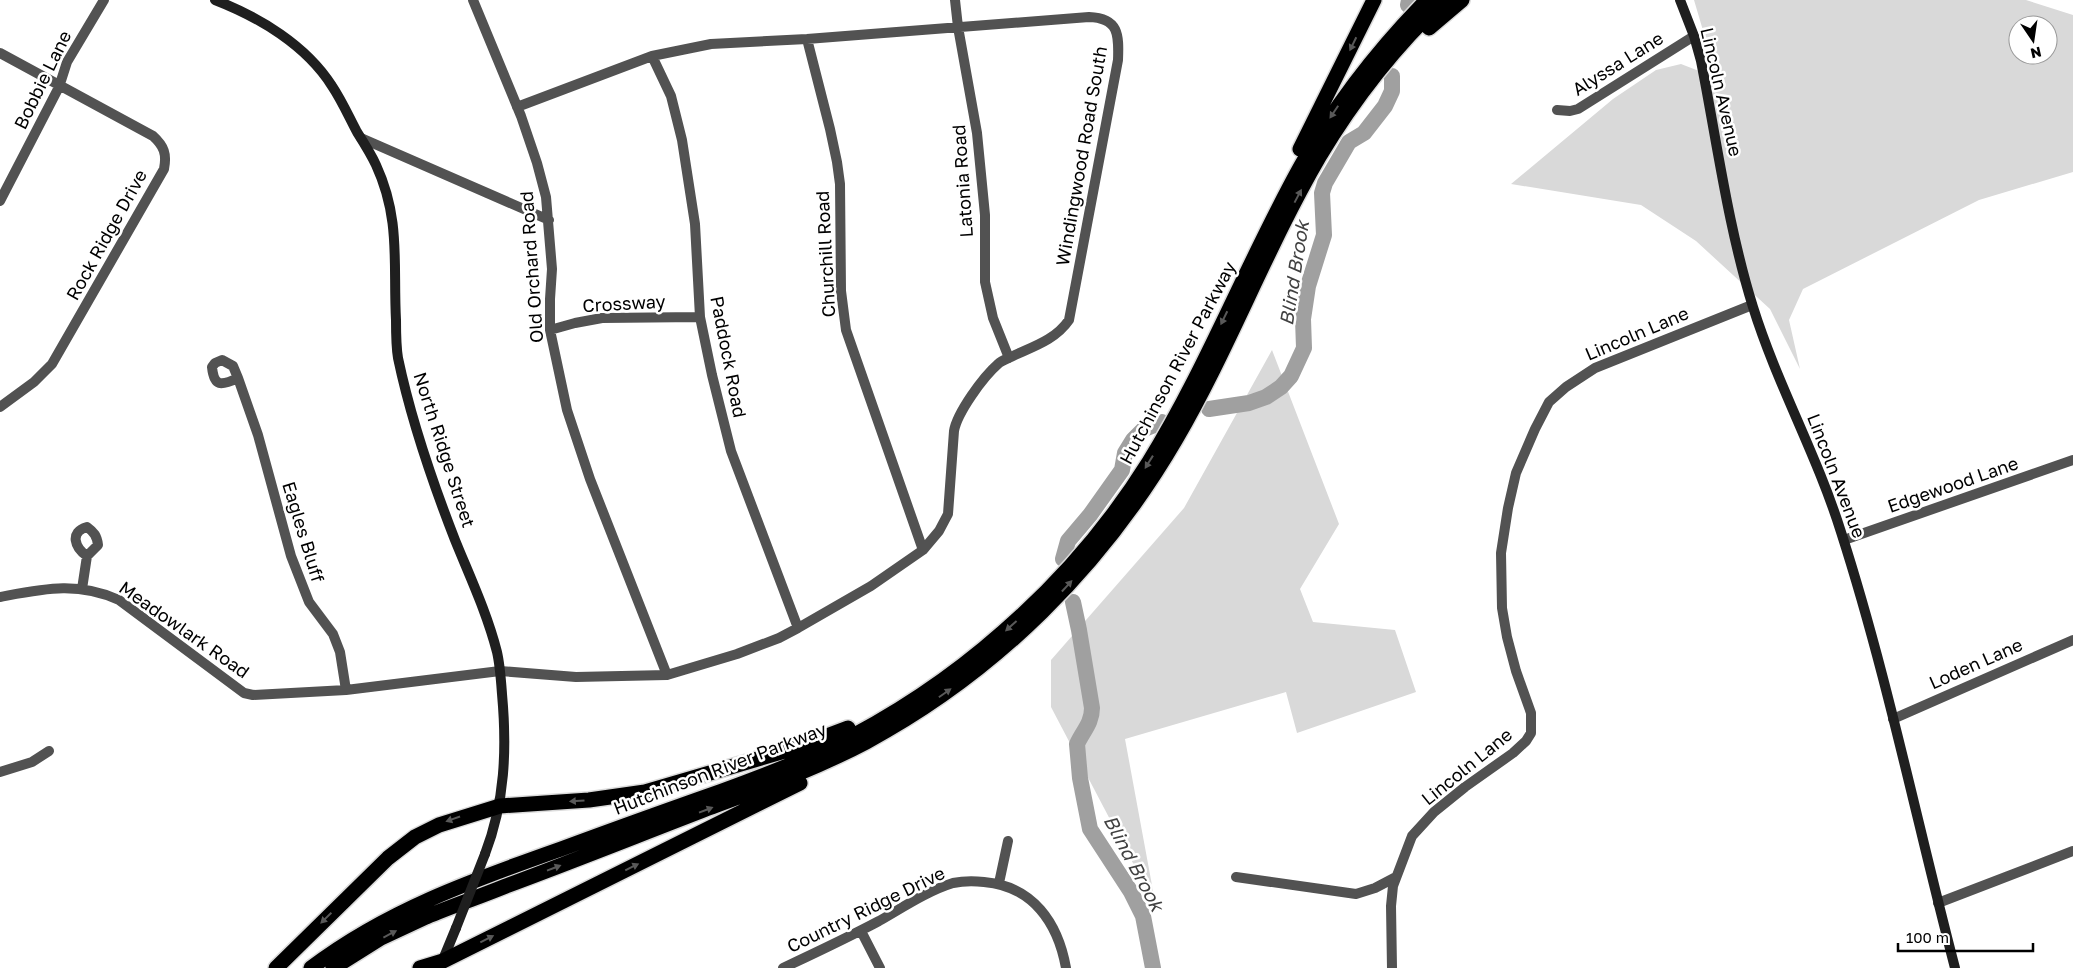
<svg xmlns="http://www.w3.org/2000/svg" width="2073" height="968" font-family="'Golos Text',sans-serif">
<style>
.green{fill:#d9d9d9;fill-rule:evenodd}
.lines{fill:none;stroke-linecap:round;stroke-linejoin:round}
.river{stroke:#a0a0a0;stroke-width:16}
.highway-casing{stroke:#dbdbdb;stroke-width:18}
.street{stroke:#525252;stroke-width:10}
.secondary{stroke:#1f1f1f;stroke-width:10}
.highway{stroke:#000;stroke-width:15}
.secondary-bridge{stroke:#1f1f1f;stroke-width:10}
.oneway{fill:#595959}
.labels{text-anchor:middle;stroke-width:5;stroke-linejoin:round;paint-order:stroke}
.street-label{font-size:18px;fill:#000;stroke:#fff}
.water-label{font-size:19px;font-style:italic;fill:#414141;stroke:#fff}
</style>
<rect width="100%" height="100%" fill="#fff"/>
<path class="green" d="M 1694,0 L 2026,0 L 2073,15 L 2073,172 L 1979,200 L 1803,289 L 1789,320 L 1800,369 L 1770,309 L 1696,241 L 1641,205 L 1511,184 L 1613,99 L 1656,70 L 1681,64 L 1717,78 ZM 2018,25 L 2048,25 L 2048,55 L 2018,55 Z
M 1272,350 L 1339,524 L 1300,589 L 1313,622 L 1395,630 L 1416,692 L 1297,733 L 1286,692 L 1125,739 L 1156,907 L 1051,707 L 1051,660 L 1184,508 Z"/>
<g class="lines">
<path class="river" d="M 1408,5 L 1409,0
M 1209,409 L 1249,403 L 1266,397 L 1281,387 L 1291,376 L 1304,348 L 1303,319 L 1308,286 L 1324,235 L 1322,193 L 1325,183 L 1349,142 L 1364,133 L 1385,106 L 1392,91 L 1392,76
M 1063,559 L 1068,541 L 1090,515 L 1122,470 L 1125,453 L 1133,440 L 1144,429 L 1162,422
M 1073,602 L 1079,630 L 1092,708 C 1092,723 1083,731 1077,744 L 1080,778 L 1090,829 L 1131,892 L 1143,916 L 1153,968"/>
<g class="highway-casing">
<path id="highway" d="M 1429,28 L 1462,0
M 1300,149 L 1374,0
M 276,968 L 388,858 L 415,837 L 439,825 L 500,806 L 589,800 L 645,792 L 795,748 L 848,728
M 311,968 C 386,911 473,880 561,849 C 615,829 668,810 722,791 C 758,778 794,764 829,748 C 892,717 951,678 1003,632 C 1060,583 1109,526 1149,462 C 1207,368 1247,263 1301,166 C 1335,105 1378,50 1427,0
M 333,968 L 381,938 L 426,917 C 452,906 479,897 506,886 C 571,862 636,836 701,811 C 757,790 813,770 866,742 C 996,672 1102,566 1176,439 C 1229,348 1266,248 1319,157 C 1353,100 1395,46 1444,0
M 420,968 L 443,961 L 800,783"/>
</g>
<path class="street" d="M 473,0 L 521,116 L 537,163 L 546,197 L 552,269 L 550,299 L 550,330 L 567,410 L 590,479 L 667,675
M 955,0 L 958,27 L 977,133 L 985,215 L 985,282 L 993,318 L 1009,358
M 807,39 L 830,129 L 837,162 L 840,184 L 841,291 L 846,330 L 923,550
M 0,53 L 153,136 C 164,146 167,154 164,169 L 52,364 L 34,382 L 0,407
M 652,56 L 671,96 L 682,140 L 695,224 L 700,317 L 712,375 L 731,451 L 798,628
M 1557,110 L 1570,111 L 1578,109 L 1694,36
M 361,138 L 549,220
M 0,201 L 59,87 L 67,62 L 104,0
M 550,330 L 575,323 L 602,318 L 700,317
M 222,360 L 233,366 L 238,378 C 221,386 214,387 212,367 L 215,363 Z
M 238,378 L 258,435 L 291,556 L 309,602 L 333,634 L 340,652 L 346,690
M 87,527 C 94,532 97,536 98,545 L 87,556 C 75,548 69,532 87,527 Z
M 1844,540 L 2073,460
M 82,589 L 87,556
M 0,597 C 43,589 77,581 119,600 L 244,693 L 253,695 L 346,690 L 500,671 L 576,677 L 667,675 L 737,654 L 779,638 L 798,628 L 871,586 L 923,550 L 939,531 L 948,514 L 954,431 C 957,413 983,377 998,364 C 1002,360 1010,358 1015,355 C 1035,346 1056,339 1069,320 L 1118,60 C 1119,35 1119,18 1089,17 L 807,39 L 711,44 L 652,56 L 517,107
M 1893,719 L 2073,640
M 0,772 L 32,762 L 49,751
M 1236,877 L 1356,894 L 1375,888 L 1396,877
M 999,883 L 1008,841
M 1938,903 L 2073,851
M 861,931 L 880,968
M 783,968 C 815,953 847,938 879,921 C 902,908 927,891 953,883 C 963,881 974,881 984,882 C 1033,886 1058,923 1066,968
M 1392,968 L 1391,906 L 1393,886 L 1412,836 L 1434,812 L 1465,787 L 1513,753 L 1526,741 L 1531,733 L 1531,713 L 1516,671 L 1507,637 L 1502,608 L 1501,553 L 1508,508 L 1516,473 L 1535,429 L 1549,402 L 1566,387 L 1595,368 L 1752,305"/>
<path class="secondary" d="M 215,0 C 259,17 306,45 332,86 C 342,101 349,117 357,132 C 364,143 371,154 376,165 C 401,219 393,264 396,320 C 396,332 396,346 398,358 C 411,420 432,481 455,540 C 470,577 487,613 497,652 C 500,665 501,680 502,694 C 507,749 505,802 485,854
M 1680,0 L 1694,36 L 1701,61 C 1717,142 1728,227 1753,307 C 1777,384 1817,455 1841,532 C 1887,675 1917,823 1955,968
M 442,962 L 456,928"/>
<use href="#highway" class="highway"/>
<path class="secondary-bridge" d="M 456,928 L 485,854"/>
</g>
<defs><path id="oneway-solid" d="M-6-.8H1V-3.2L6.5 0L1 3.2V.8H-6Z" transform="scale(1.25)"/></defs>
<g class="oneway">
<use href="#oneway-solid" transform="translate(1353 44) rotate(116)"/>
<use href="#oneway-solid" transform="translate(1334 112) rotate(124)"/>
<use href="#oneway-solid" transform="translate(1298 196) rotate(-62)"/>
<use href="#oneway-solid" transform="translate(1224 318) rotate(116)"/>
<use href="#oneway-solid" transform="translate(1149 462) rotate(122)"/>
<use href="#oneway-solid" transform="translate(1067 586) rotate(-47)"/>
<use href="#oneway-solid" transform="translate(1011 626) rotate(138)"/>
<use href="#oneway-solid" transform="translate(945 693) rotate(-35)"/>
<use href="#oneway-solid" transform="translate(577 801) rotate(176)"/>
<use href="#oneway-solid" transform="translate(706 810) rotate(-21)"/>
<use href="#oneway-solid" transform="translate(453 819) rotate(161)"/>
<use href="#oneway-solid" transform="translate(632 867) rotate(-26)"/>
<use href="#oneway-solid" transform="translate(554 868) rotate(-21)"/>
<use href="#oneway-solid" transform="translate(326 918) rotate(136)"/>
<use href="#oneway-solid" transform="translate(390 934) rotate(-28)"/>
<use href="#oneway-solid" transform="translate(487 939) rotate(-27)"/>
</g>
<g class="labels">
<g class="street-label">
<text transform="translate(1618 64) rotate(-32)" y="6">Alyssa Lane</text>
<text transform="translate(43 80) rotate(-64)" y="6">Bobbie Lane</text>
<text transform="translate(1721 92) rotate(77)" y="6">Lincoln Avenue</text>
<text transform="translate(1082 156) rotate(-80)" y="6">Windingwood Road South</text>
<text transform="translate(963 181) rotate(-94)" y="6">Latonia Road</text>
<text transform="translate(107 235) rotate(-61)" y="6">Rock Ridge Drive</text>
<text transform="translate(826 254) rotate(-93)" y="6">Churchill Road</text>
<text transform="translate(532 267) rotate(-94)" y="6">Old Orchard Road</text>
<text transform="translate(624 304) rotate(-3)" y="6">Crossway</text>
<text transform="translate(1637 334) rotate(-23)" y="6">Lincoln Lane</text>
<text transform="translate(728 357) rotate(79)" y="6">Paddock Road</text>
<text transform="translate(1178 363) rotate(-62)" y="6">Hutchinson River Parkway</text>
<text transform="translate(444 450) rotate(72)" y="6">North Ridge Street</text>
<text transform="translate(1836 476) rotate(69)" y="6">Lincoln Avenue</text>
<text transform="translate(1953 485) rotate(-19)" y="6">Edgewood Lane</text>
<text transform="translate(303 532) rotate(73)" y="6">Eagles Bluff</text>
<text transform="translate(184 630) rotate(35)" y="6">Meadowlark Road</text>
<text transform="translate(1976 664) rotate(-24)" y="6">Loden Lane</text>
<text transform="translate(1467 767) rotate(-39)" y="6">Lincoln Lane</text>
<text transform="translate(720 769) rotate(-21)" y="6">Hutchinson River Parkway</text>
<text transform="translate(866 910) rotate(-26)" y="6">Country Ridge Drive</text>
</g>
<g class="water-label">
<text transform="translate(1294 273) rotate(-81)" y="7">Blind Brook</text>
<text transform="translate(1134 863) rotate(62)" y="7">Blind Brook</text>
</g>
</g>
<g transform="translate(2033 40) rotate(167)"><circle r="24" fill="#ffffff" stroke="#999999"/>
<path d="M0-4L9 19L0 12L-9 19Z" fill="#000000"/>
<text y="-8" font-size="14" font-weight="bold" text-anchor="middle" fill="#000000">N</text>
</g>
<path d="M1898 943v8h135v-8" fill="none" stroke="#000000" stroke-width="2.5"/>
<text x="1906" y="943" font-size="15" fill="#000000" stroke="#ffffff" stroke-width="4" paint-order="stroke">100 m</text>
</svg>
